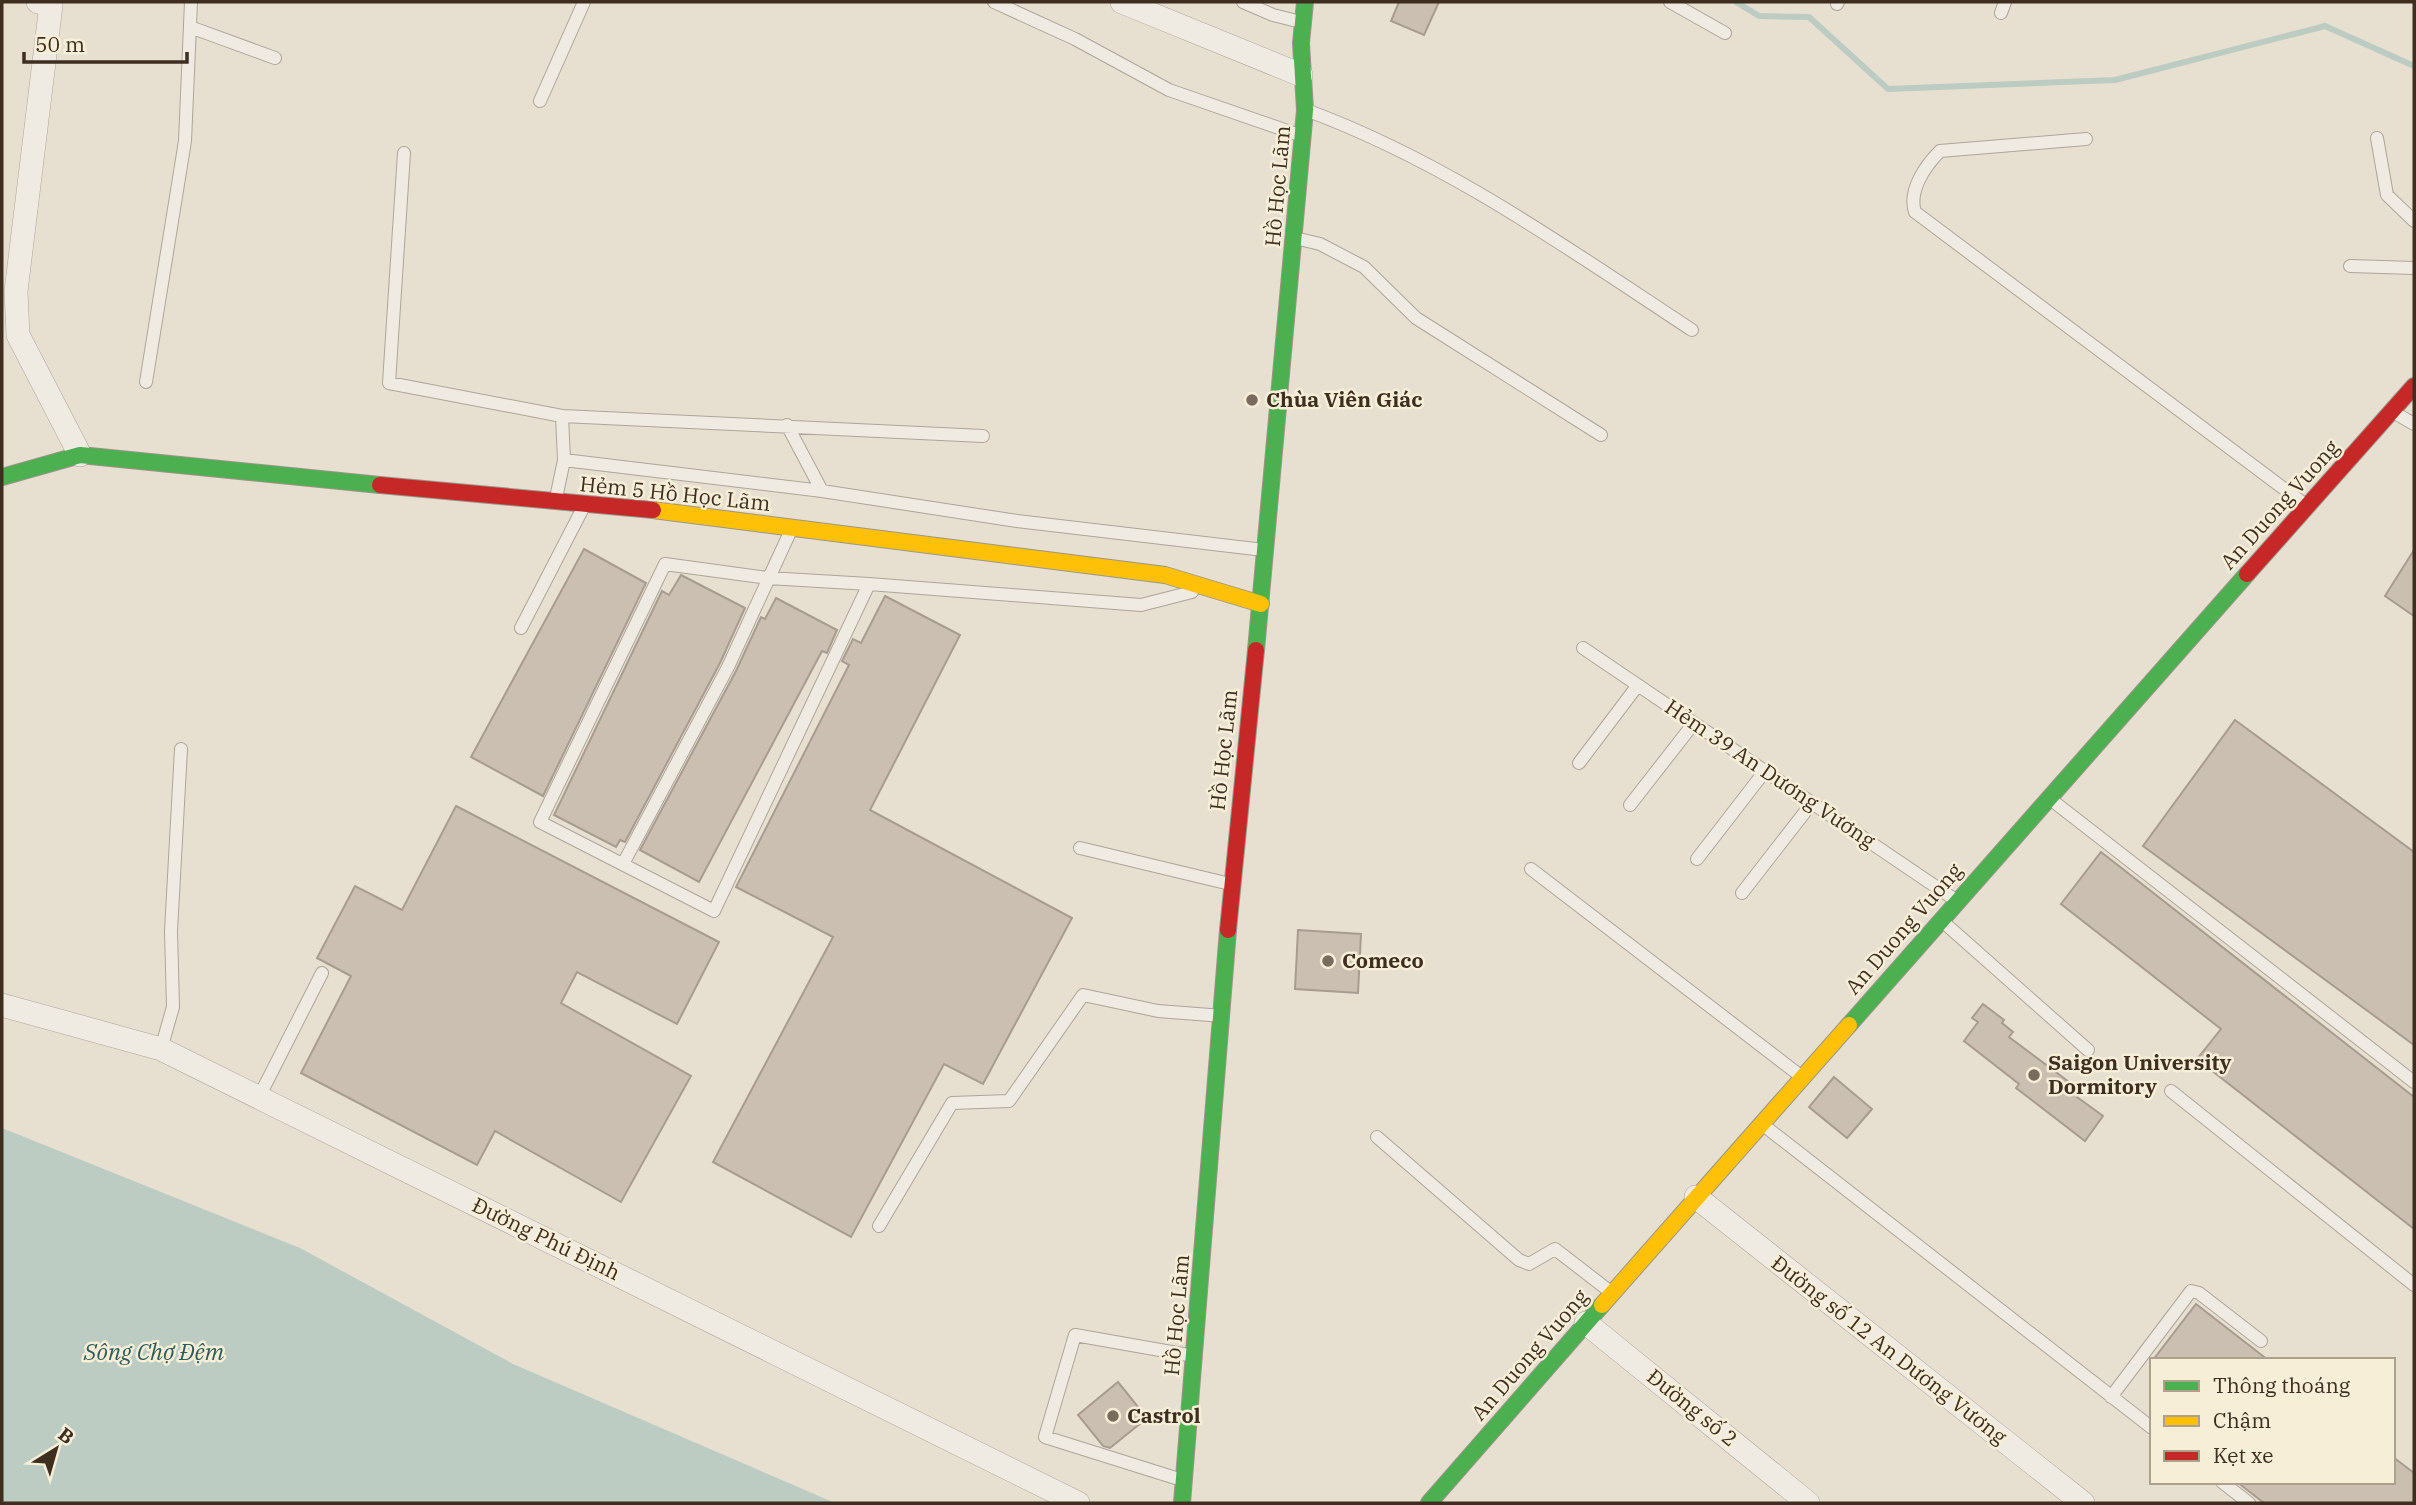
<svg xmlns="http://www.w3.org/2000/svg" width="2416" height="1505" font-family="'IBM Plex Serif',serif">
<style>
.water{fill:#bcccc2}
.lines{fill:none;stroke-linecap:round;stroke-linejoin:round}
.stream{stroke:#bcccc2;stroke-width:6}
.building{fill:#cbbfb2;stroke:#a89c90;stroke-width:2}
.lane-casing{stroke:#ada599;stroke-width:14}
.street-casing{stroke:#ada599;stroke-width:24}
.fast-casing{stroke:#9c958a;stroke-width:18}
.slow-casing{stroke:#9c958a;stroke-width:18}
.jam-casing{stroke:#9c958a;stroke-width:18}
.lane{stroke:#efebe3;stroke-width:12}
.street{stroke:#efebe3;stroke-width:23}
.fast{stroke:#4caf50;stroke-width:16}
.slow{stroke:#ffc107;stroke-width:16}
.jam{stroke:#c62828;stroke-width:16}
.poi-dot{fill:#786c5e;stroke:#f7eed8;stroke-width:2.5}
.labels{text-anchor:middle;stroke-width:5;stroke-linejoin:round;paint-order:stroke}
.street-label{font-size:21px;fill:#3d2e20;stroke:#f7eed8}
.poi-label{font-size:21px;font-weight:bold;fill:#3d2e20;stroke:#f7eed8;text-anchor:start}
.water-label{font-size:23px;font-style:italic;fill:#2f5d5a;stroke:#f7eed8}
</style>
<rect width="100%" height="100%" fill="#e7e0d1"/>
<path class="water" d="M 2,1128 L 300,1248 L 513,1364 L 835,1503 L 2,1503 Z"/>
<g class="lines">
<path class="stream" d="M 1736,2 L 1759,16 L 1809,17 L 1888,89 L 2115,80 L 2325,26 L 2414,66"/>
</g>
<path class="building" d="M 1399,2 L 1439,2 L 1424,35 L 1391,21 Z
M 584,549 L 646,583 L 543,796 L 471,757 Z
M 2414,550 L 2414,616 L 2385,596 Z
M 681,575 L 745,608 L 720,663 L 625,842 L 620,840 L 616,847 L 554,815 L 662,591 L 669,595 Z
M 885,596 L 960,635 L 870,810 L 1072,918 L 983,1084 L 944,1064 L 851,1237 L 713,1162 L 833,937 L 736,887 L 849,665 L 842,661 L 853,639 L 861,643 Z
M 776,598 L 837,630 L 827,653 L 822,651 L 699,882 L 640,850 L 736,671 L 761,617 L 765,619 Z
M 2235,720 L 2414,852 L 2414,1045 L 2143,846 Z
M 456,806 L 719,942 L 677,1024 L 577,972 L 561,1003 L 691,1076 L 621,1202 L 495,1131 L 477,1165 L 301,1073 L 351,976 L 317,958 L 355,886 L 402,910 Z
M 2101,852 L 2414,1097 L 2414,1229 L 2197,1059 L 2221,1029 L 2061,904 Z
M 1298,930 L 1361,934 L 1358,993 L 1295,989 Z
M 1983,1004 L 2004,1020 L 2002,1023 L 2013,1032 L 2009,1037 L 2069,1082 L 2079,1094 L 2077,1097 L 2103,1116 L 2085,1141 L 2016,1088 L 2019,1084 L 1964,1041 L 1978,1022 L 1972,1018 Z
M 1834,1077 L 1872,1109 L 1847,1138 L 1809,1107 Z
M 2196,1304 L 2268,1360 L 2153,1360 Z
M 1118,1382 L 1147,1418 L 1110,1448 L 1103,1446 L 1078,1415 Z
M 2393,1457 L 2414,1473 L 2414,1503 L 2264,1503 L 2237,1482 L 2393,1482 Z"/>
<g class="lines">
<g class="lane-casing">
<path id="lane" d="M 994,2 L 1075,39 L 1169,90 L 1302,136
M 1243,2 L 1273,15 L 1301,22
M 1670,2 L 1725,33
M 1837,4 L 1838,2
M 2001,13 L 2005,2
M 190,27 L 275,58
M 540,101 L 584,2
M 1306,110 C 1447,162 1567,248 1692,330
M 2377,138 L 2387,195 L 2414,221
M 2086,139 L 1940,151 C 1925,166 1908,191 1915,212 L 2307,506
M 404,153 L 389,383 L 562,416 L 564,460 L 555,503
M 1295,238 L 1320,244 L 1364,267 L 1416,318 L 1601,435
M 2350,266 L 2414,268
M 146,382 L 185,141 L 191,2
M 2393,412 L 2414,424
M 562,416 L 983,436
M 787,425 L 822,491
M 564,460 L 822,491 L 1017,521 L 1264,550
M 665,564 L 768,578 L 869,584 L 714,911 L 540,822 Z
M 869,584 L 1141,605 L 1192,592
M 521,628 L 584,506
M 1583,648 L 1957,901
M 1579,763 L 1638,685
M 2049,798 L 2414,1082
M 1630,805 L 1694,723
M 1080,848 L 1230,884
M 1697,859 L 1765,771
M 623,864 L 728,667 L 791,530
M 1531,869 L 1802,1077
M 1742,893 L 1812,803
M 1941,920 L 2088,1050
M 161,1049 L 173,1007 L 171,931 L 181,749
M 2171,1091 L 2414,1285
M 259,1097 L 322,973
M 1762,1124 L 2152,1428
M 1377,1137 L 1519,1260 L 1529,1264 L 1555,1249 L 1612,1293
M 879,1226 L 952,1103 L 1009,1101 L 1083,995 L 1158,1011 L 1223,1016
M 2111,1397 L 2191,1291 L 2199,1293 L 2261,1341
M 1182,1480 L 1045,1437 L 1075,1335 L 1194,1356
M 2222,1482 L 2249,1503"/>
</g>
<g class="street-casing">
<path id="street" d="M 38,2 L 51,5 L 16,291 L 18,335 L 80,455
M 1122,2 L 1301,75
M 2,1005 L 161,1049 L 1078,1503
M 1696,1197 L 2083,1503
M 1586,1323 L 1808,1503"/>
</g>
<g class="fast-casing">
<path id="fast" d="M 2,477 L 80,455 L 380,485
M 1256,650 L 1305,110 L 1301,43 L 1305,2
M 1849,1025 L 2247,574
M 1182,1503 L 1228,930
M 1429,1503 L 1602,1305"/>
</g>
<g class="slow-casing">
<path id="slow" d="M 653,510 L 1165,575 L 1261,604
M 1602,1305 L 1849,1025"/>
</g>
<g class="jam-casing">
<path id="jam" d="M 380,485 L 653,510
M 2247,574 L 2414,386
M 1228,930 L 1256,650"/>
</g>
<use href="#lane" class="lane"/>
<use href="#street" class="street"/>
<use href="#fast" class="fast"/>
<use href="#slow" class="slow"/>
<use href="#jam" class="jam"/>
</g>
<g class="poi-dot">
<circle cx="1252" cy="400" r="7"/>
<circle cx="1328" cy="961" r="7"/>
<circle cx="2034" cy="1075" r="7"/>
<circle cx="1113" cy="1416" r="7"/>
</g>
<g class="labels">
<g class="street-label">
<text transform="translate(1278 186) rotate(-85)" y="7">Hồ Học Lãm</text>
<text transform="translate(675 494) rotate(6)" y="7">Hẻm 5 Hồ Học Lãm</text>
<text transform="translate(2280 505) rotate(-48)" y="7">An Duong Vuong</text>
<text transform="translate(1224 750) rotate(-84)" y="7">Hồ Học Lãm</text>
<text transform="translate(1770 774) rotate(34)" y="7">Hẻm 39 An Dương Vương</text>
<text transform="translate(1904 929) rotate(-49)" y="7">An Duong Vuong</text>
<text transform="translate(546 1239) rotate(26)" y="7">Đường Phú Định</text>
<text transform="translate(1177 1315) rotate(-85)" y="7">Hồ Học Lãm</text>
<text transform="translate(1889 1350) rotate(38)" y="7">Đường số 12 An Dương Vương</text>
<text transform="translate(1530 1355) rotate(-49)" y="7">An Duong Vuong</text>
<text transform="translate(1692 1408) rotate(39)" y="7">Đường số 2</text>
</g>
<g class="poi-label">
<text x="1266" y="407">Chùa Viên Giác</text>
<text x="1342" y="968">Comeco</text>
<text x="2048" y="1070">Saigon University<tspan x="2048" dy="24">Dormitory</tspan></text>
<text x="1127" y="1423">Castrol</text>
</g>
<g class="water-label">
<text x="154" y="1360">Sông Chợ Đệm</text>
</g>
</g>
<rect width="2416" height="1505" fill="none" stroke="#3d2e20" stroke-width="7"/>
<rect x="2150" y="1358" width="245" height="126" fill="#f7eed8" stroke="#ada18e" stroke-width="2"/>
<rect x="2164" y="1381" width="35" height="10" fill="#4caf50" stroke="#ada18e" stroke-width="2"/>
<text x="2213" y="1393" font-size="21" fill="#3d2e20">Thông thoáng</text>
<rect x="2164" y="1416" width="35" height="10" fill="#ffc107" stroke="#ada18e" stroke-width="2"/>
<text x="2213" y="1428" font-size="21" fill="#3d2e20">Chậm</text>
<rect x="2164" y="1451" width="35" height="10" fill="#c62828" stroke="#ada18e" stroke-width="2"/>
<text x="2213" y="1463" font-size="21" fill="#3d2e20">Kẹt xe</text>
<g transform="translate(56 1449) rotate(37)" stroke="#f7eed8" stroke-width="5" paint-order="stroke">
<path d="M0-5L12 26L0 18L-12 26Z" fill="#3d2e20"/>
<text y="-10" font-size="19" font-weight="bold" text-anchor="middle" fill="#3d2e20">B</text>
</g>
<path d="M24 52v10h163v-10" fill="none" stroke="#3d2e20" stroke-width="3.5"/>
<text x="35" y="52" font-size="21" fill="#3d2e20" stroke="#f7eed8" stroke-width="5" paint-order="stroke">50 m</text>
</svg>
